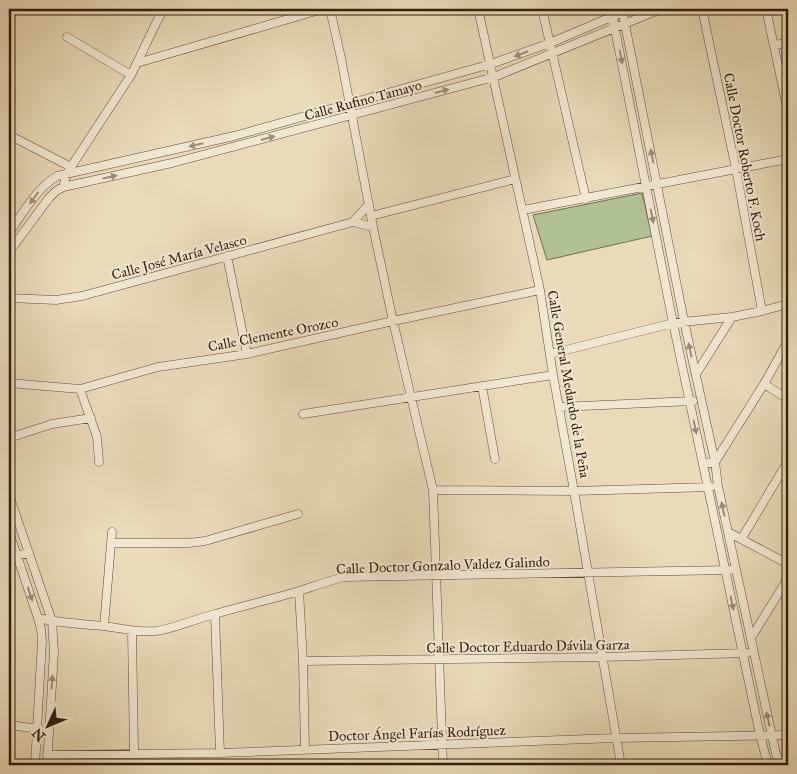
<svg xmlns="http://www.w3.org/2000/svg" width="797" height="774" font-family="'IM FELL Great Primer',serif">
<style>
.green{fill:#b1c193;stroke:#726f52}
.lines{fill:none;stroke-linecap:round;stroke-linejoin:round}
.minor-casing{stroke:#614c3a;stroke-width:9}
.highway-casing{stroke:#341d10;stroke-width:13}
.minor{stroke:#f1e7d1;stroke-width:8}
.highway{stroke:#e9dab8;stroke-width:11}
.oneway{fill:#9c8c7a}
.labels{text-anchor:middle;stroke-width:4;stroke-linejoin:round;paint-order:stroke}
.street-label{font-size:14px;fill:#341d10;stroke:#f1e7d1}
</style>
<rect width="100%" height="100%" fill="#e9dab8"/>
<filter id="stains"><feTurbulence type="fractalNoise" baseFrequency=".004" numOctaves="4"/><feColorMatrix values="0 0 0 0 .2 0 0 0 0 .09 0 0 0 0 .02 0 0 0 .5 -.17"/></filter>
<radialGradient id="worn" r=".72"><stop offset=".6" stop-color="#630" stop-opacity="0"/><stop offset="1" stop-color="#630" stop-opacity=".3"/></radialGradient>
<path class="green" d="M 642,193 L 652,236 L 547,260 L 533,215 Z"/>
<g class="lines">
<g class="minor-casing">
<path id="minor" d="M 330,9 L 341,58 L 373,227 L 393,321 L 433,490 L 443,765
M 478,9 L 540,290 L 553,375 L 574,491 L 621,765
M 542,9 L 586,199
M 611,9 L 673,323 L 708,488 L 760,735 L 768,765
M 622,9 L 684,321 L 715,462 L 718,486 L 772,736 L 776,754 L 782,765
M 702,9 L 736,169 L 762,311
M 766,9 L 788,112
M 67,37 L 131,75
M 774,45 L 788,43
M 137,63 L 323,9
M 9,135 L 71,167
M 63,187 L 67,173 L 131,75 L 163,9
M 523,210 L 788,159
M 371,216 L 515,179
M 353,222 L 369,204
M 9,233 C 23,213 36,189 57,176 L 234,136 L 491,64 L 550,43 L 630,9
M 9,252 L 49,198 L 56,191 L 63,187 L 172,163 L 494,77 L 661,9
M 227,256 L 247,354
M 9,298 L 56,300 L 82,296 L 353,222 L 373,227
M 550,354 L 673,323 L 732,317 L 762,311 L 788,304
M 696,374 L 732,317
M 9,383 L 80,389 L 158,367 L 247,354 L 393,321 L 540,290
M 764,384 L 788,399
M 482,386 L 495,459
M 80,389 L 97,437 L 99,462
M 559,407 L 693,401
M 303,414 L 553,375
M 9,438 L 52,424 L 91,418
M 703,464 L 715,462 L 764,384 L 788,341
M 433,490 L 574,491 L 711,487
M 9,495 L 52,621 L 54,652 L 47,765
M 9,532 L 38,618 L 41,629 L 42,641 L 35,765
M 728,532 L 788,564
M 742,538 L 788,461
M 111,543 L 189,543 L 205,541 L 298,514
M 9,557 L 29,553
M 299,591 L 303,661 L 305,749
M 215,614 L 220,753
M 38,618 C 60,623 81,624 103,626 C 121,628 138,633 156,631 C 176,628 195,619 215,614 C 242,606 269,600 296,592 C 312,587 328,581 344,577 L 730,570
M 104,626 L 112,532
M 132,631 L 134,753
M 751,638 L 788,578
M 303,661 L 602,657 L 747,653
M 9,725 L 39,729
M 47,755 L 220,753 L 616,738 L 788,735"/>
</g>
<g class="highway-casing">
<path id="highway" d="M 787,765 L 788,763"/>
</g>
<use href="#minor" class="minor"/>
<use href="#highway" class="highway"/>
</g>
<defs><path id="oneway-solid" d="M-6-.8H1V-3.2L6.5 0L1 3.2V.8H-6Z" transform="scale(1.25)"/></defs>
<g class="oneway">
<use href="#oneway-solid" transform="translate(521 54) rotate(160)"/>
<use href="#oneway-solid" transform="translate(621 57) rotate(79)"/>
<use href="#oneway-solid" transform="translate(442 91) rotate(-15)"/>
<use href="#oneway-solid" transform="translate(268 138) rotate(-15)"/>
<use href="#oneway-solid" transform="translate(196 145) rotate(167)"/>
<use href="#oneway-solid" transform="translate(652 156) rotate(-101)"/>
<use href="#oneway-solid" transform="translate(110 177) rotate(-12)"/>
<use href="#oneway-solid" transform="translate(34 198) rotate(126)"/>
<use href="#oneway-solid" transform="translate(652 216) rotate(79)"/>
<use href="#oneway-solid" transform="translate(690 350) rotate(-102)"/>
<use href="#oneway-solid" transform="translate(695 427) rotate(78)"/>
<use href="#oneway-solid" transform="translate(723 509) rotate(-102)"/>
<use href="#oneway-solid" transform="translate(30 594) rotate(72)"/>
<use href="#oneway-solid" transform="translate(732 603) rotate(78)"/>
<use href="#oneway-solid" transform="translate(52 682) rotate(-86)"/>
<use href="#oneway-solid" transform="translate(768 719) rotate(-102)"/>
</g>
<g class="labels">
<g class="street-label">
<text transform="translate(363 100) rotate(-15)" y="5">Calle Rufino Tamayo</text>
<text transform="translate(745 157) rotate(79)" y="5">Calle Doctor Roberto F. Koch</text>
<text transform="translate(179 257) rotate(-15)" y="5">Calle José María Velasco</text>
<text transform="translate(273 334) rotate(-11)" y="5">Calle Clemente Orozco</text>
<text transform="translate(569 384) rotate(80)" y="5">Calle General Medardo de la Peña</text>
<text transform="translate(443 565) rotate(-2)" y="5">Calle Doctor Gonzalo Valdez Galindo</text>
<text transform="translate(528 646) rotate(-1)" y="5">Calle Doctor Eduardo Dávila Garza</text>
<text transform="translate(417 733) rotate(-2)" y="5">Doctor Ángel Farías Rodríguez</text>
</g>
</g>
<rect width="797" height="774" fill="none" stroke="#e9dab8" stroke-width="30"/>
<rect x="10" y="10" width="777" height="754" fill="none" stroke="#341d10" stroke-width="2.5"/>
<rect x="15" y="15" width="767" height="744" fill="none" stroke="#341d10"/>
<g transform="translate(48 726) rotate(226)" stroke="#f1e7d1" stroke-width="4" paint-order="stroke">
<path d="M0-4L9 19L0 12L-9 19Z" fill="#341d10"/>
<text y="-8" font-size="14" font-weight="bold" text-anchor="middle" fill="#341d10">N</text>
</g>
<rect width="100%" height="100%" filter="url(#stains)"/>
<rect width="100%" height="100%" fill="url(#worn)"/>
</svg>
